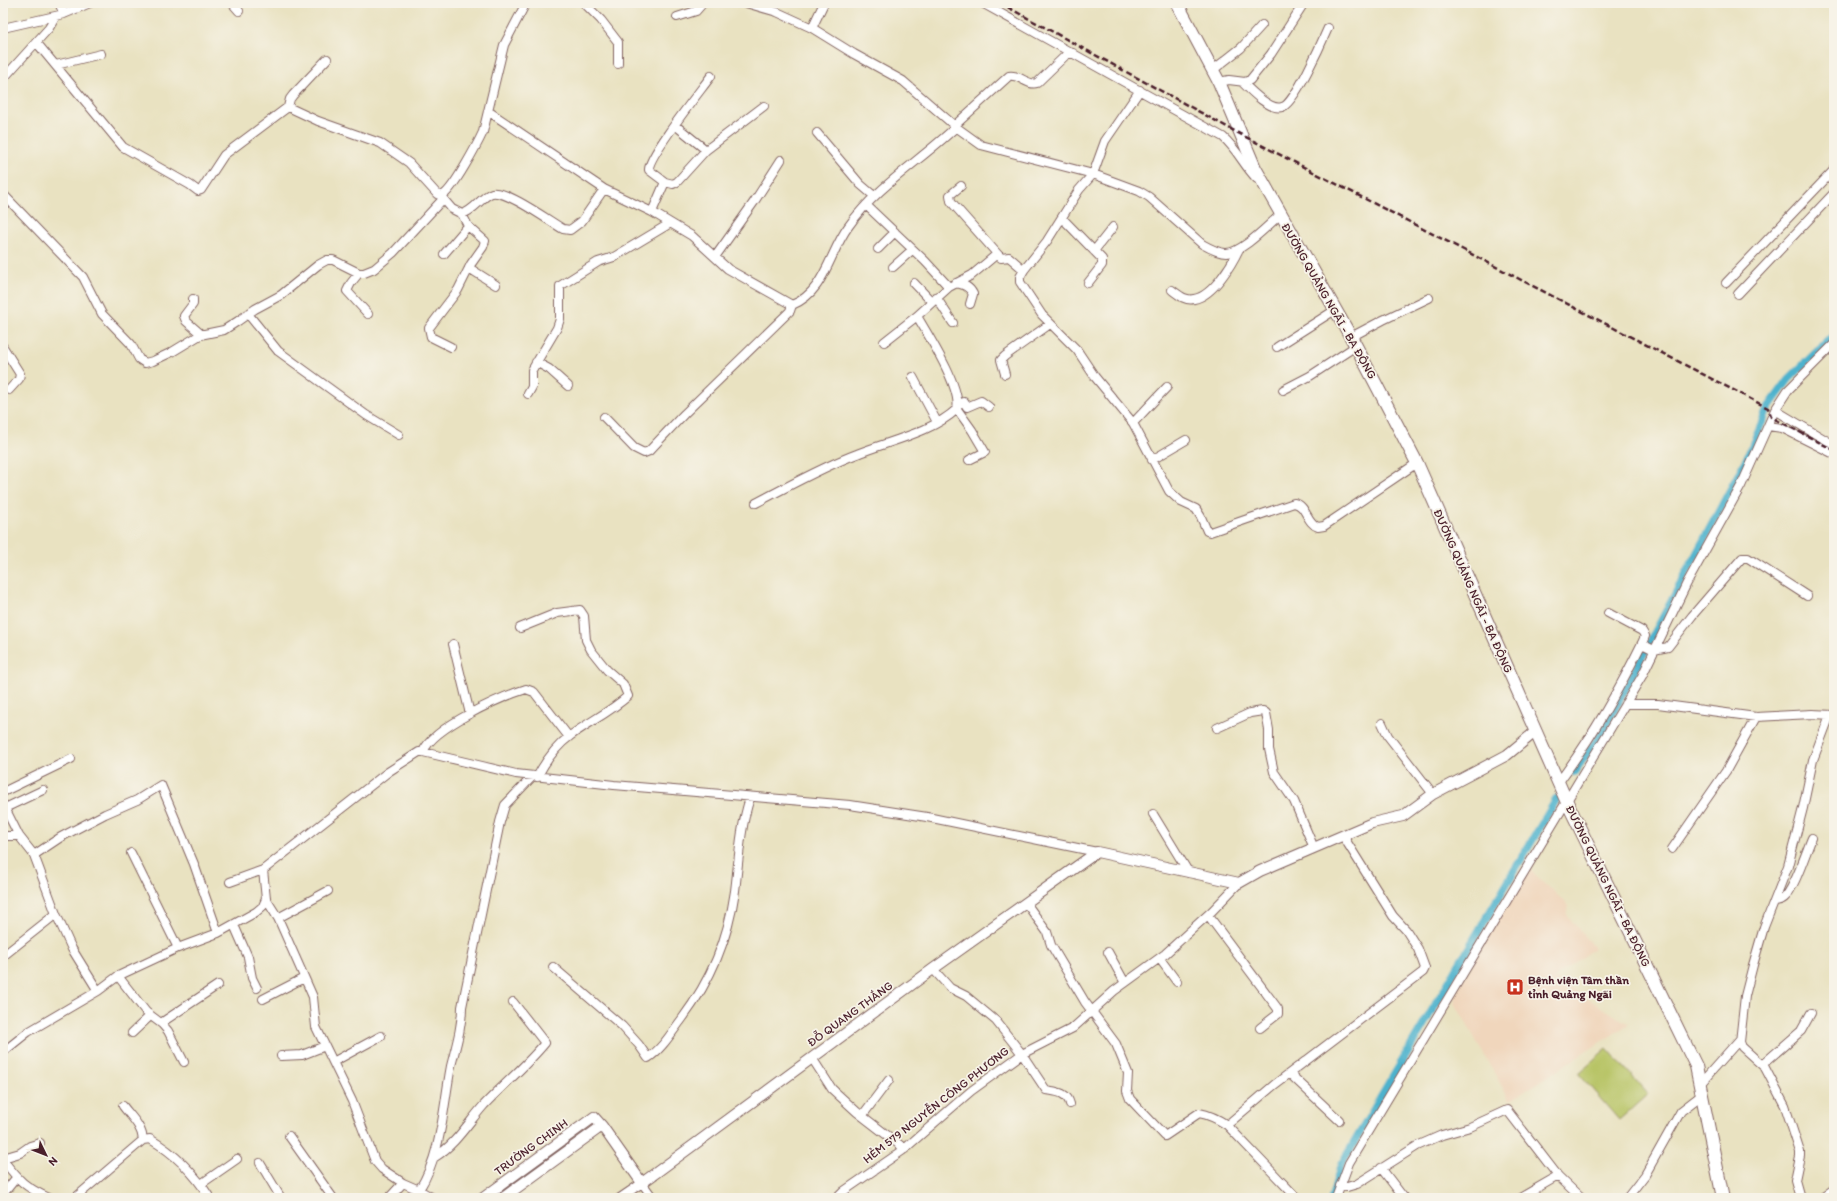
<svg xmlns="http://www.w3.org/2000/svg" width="1837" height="1201" font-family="Itim,sans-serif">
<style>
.built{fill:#f0d6bc}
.garden{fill:#b8c466;stroke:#817248}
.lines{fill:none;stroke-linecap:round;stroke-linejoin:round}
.canal{stroke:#4eb2cd;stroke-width:8}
.minor-casing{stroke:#826360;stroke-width:10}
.tertiary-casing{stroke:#826360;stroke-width:12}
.secondary-casing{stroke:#826360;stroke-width:14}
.minor{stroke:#fff;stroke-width:8}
.tertiary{stroke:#fff;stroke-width:10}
.secondary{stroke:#fff;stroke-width:12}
.rail{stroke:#4a1f2b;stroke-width:2.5;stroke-dasharray:6 3;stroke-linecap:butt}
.labels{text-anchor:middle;stroke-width:3.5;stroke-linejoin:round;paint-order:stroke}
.street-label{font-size:12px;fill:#4a1f2b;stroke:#f7f3e8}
.poi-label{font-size:12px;font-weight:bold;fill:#4a1f2b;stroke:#f7f3e8;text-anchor:start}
</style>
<rect width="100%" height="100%" fill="#f7f3e8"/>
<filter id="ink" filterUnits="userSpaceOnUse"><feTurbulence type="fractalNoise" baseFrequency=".025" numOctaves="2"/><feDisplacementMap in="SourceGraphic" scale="8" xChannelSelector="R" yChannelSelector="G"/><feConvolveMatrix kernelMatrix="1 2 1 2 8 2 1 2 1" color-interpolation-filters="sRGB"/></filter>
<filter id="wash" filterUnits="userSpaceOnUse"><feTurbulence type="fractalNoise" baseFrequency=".012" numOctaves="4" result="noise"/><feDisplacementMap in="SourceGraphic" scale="16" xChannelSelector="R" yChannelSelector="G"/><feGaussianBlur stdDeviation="0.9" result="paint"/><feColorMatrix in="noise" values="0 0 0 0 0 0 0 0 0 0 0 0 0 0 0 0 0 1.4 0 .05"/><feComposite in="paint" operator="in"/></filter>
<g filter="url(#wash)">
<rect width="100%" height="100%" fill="#e9e2c1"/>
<path class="built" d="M 1528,868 L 1569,906 L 1567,915 L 1594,948 L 1554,978 L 1629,1024 L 1510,1101 L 1455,1003 L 1454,997 Z"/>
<path class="garden" d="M 1607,1048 L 1648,1094 L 1619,1120 L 1578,1073 Z"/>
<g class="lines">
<path class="canal" d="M 1574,772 L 1603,731 L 1747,458 L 1768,408 L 1789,379 L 1834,335
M 1332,1198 L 1341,1165 L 1556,800"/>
</g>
</g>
<g filter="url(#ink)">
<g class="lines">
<g class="minor-casing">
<path id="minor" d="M 59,3 L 64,14
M 232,3 L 239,11
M 584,3 L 601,20 L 618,42 L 618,64
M 746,3 L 777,12 L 812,28 L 854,54 L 903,81 L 956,127 L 981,145 L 1093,174 L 1139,191 L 1149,197 L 1202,244 C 1209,248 1218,253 1226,253 C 1242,253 1268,225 1280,215
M 982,3 L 1223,137 C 1237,149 1244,166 1257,179
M 677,17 L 696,11 L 703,3
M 3,28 L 64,14 L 90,3
M 812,28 L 824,3
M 36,42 L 123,147 L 190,185 L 198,191 L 201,190 L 224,155 L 288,107 L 318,121 L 380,143 L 409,163 L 437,194 C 439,195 440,196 443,195 C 453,190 478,143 483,132 L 504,45 L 526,3
M 56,65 L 101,54
M 1213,70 L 1241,48 L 1262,25
M 3,79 L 49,28 L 56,16
M 1219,82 L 1229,80 L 1245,82 L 1250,80 L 1271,54 L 1304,3
M 1242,82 C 1250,90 1270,111 1282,107 C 1294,105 1322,42 1328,28
M 1140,90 L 1105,141 L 1093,174 L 1079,190 L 1047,241 L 1024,270 L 1020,277 L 1020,282 L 1042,315 L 1077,350 L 1095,377 L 1133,423 L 1169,491 L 1181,502 L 1196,509 L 1201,517 L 1207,531 L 1210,532 L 1294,503 C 1307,505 1306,523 1318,527 L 1324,526 L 1417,463
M 288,107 L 290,99 L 293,95 L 327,59
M 488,111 L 604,189 L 652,212 L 692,236 L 728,269 L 792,305 C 825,292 829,253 848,227 C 876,187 920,161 956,127
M 675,125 L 706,150
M 954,126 L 1009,76 C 1020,74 1027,86 1037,83 L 1066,55 L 1073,53
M 817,133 L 860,184 L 874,196
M 665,182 L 649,170 C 647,157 701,90 711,76
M 961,186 L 950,195 L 951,201 L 954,205 L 1001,258 L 1009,257 L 1024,270
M 3,194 L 83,277 L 102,314 L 131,344 L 139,359 L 145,363 L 153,361 L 172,352 L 200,335 L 224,330 L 238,321 L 255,309 L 281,295 L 318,265 L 327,260 L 333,260 L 359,273 L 364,273 L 374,269 L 393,253 L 443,199
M 440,195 L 452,209 L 462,214 C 474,211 482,196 492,193 C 507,190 549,221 563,229 L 570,230 L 582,221 L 604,189
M 866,205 L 925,261 L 949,287
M 652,212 L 665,182 L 673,184 L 677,182 L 706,150 L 764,106
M 1062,218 L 1102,259 L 1102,265 L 1088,283
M 878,249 L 895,232
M 1094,251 L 1113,227
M 444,254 L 468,226
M 715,257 L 754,202 L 781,160
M 893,267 L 912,250
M 469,268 L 496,285
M 359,273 L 351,283 L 347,291 L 368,314
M 914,283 L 932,302
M 956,283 C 964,285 969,286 973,294 L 970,304
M 1726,283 L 1834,170
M 1172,290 C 1179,295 1185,301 1194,299 C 1213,296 1232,264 1239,249
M 1738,294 L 1834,193
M 936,297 L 953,323
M 193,299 L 193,304 L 184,316 L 186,321 L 202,335
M 248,314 L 278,351 L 366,415 L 399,435
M 1351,337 L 1383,320 L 1429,298
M 884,342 L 917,316
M 3,347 L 20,374 L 19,379 L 9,390
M 451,347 L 431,337 L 429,328 L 458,290 L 471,264 L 483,247 L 485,241 L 468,226 L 462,214
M 1277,347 L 1335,310
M 536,362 L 549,369 L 568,386
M 1005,374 L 1001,360 L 1005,356 L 1050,324
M 913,377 L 937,422
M 1283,390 L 1310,376 L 1356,346
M 528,394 L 532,387 L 532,370 L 557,328 L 560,319 L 560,286 L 598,262 L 614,257 L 669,224
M 958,404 L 964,402 L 967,407 L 981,401 L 989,407
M 957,409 L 972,430 L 985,452 L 969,460
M 1775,410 L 1834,445
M 604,417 L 634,448 L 644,453 L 649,451 L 684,414 L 790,311 L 792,305
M 1133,423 L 1167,387
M 1768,426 L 1782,428 L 1834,454
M 1152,460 L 1186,440
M 756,503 C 789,486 822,467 857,454 C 889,441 931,433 957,409 C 962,388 928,335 917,316 L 949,287 L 972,275 L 997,254
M 520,628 L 557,613 L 580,610 L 584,616 L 586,640 L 591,650 L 607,670 L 623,684 L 628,696 C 610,712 589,722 570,736 C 555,747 545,762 537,777
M 453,644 L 470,714
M 1642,644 L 1654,650 L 1668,647 L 1692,616 L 1742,558 L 1748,558 L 1807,596
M 1625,704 L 1658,704 L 1756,717 L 1812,714 L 1834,715
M 1382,723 L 1388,736 L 1433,794
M 1217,728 L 1250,713 L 1263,711 L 1266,713 L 1269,730 L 1269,749 L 1274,772 L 1294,801 L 1314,848
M 423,752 C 433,727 501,697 526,689 L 534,692 L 569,737
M 1558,783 C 1591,739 1619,690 1643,641 L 1645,636 L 1642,631 L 1608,613
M 3,792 L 71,759
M 3,804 L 19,836 L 34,855 L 56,914 L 72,949 L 98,991
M 5,808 L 43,790
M 1153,814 L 1189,873
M 3,836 L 19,836
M 1672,849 L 1726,771 L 1756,717
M 131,853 L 178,948
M 34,855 L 61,837 L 105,814 L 137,800 L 161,785 L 194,864 L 218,933
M 230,882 L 263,870
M 266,899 L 278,918 L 313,997 L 316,1027 L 352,1101 L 375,1161 L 382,1169 L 403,1183 L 419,1190 L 433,1198
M 1775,901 C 1778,900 1781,901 1784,898 C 1794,890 1806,852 1812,838
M 1026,903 L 1047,932 L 1051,945 L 1085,1002 L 1116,1044 L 1128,1073 L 1127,1091 L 1130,1099 L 1165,1136 L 1199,1113 C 1210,1115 1218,1119 1227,1125 L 1297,1198
M 1208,915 L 1278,1009 L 1278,1014 L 1260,1028
M 278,918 L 328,891
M 234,925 L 248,957 L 252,978 L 257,988
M 1108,952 L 1125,983
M 3,956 L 56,914
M 1160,959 L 1177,982
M 553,967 L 622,1026 L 639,1045 L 648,1058 C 662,1049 672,1032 682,1019 C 711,980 728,940 735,891 C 739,859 740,828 750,798
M 933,969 L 950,988 L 966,996 L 996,1021 L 1022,1054 L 1046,1090 C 1057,1092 1067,1092 1070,1104
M 118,976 L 146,1012 L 162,1024 L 168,1031 L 184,1062
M 263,999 L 304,978
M 161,1023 L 218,985
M 132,1033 L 150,1016
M 3,1052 L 28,1032 L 98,991 L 118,976 L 178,948 L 218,933 L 256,912 L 263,906 L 266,899 L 263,870 L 388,772 L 419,752 L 423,752 L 516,774 L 614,785 L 850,805 L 927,817 L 1097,852
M 281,1056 L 302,1055 L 325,1046
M 812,1058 L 832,1089 L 857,1112 L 905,1149
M 333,1062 L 381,1036
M 1763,1066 L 1742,1047 L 1740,1042 L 1745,996 L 1753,965 L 1764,927 L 1788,866 L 1803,808 L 1813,760 L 1830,715
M 1290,1074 L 1339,1120
M 1701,1083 L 1740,1039
M 123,1106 C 131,1117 142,1126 143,1140
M 862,1116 L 889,1080
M 1227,1125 L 1274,1085 L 1423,972 L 1425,968 L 1418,949 L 1406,930 L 1393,916 L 1343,836
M 289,1136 L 333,1198
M 435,1157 C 456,1144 468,1123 484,1105 C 504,1084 526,1066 545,1043 L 513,1002
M 3,1158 L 20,1153 L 30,1146 L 40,1143
M 3,1160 C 19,1181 25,1187 49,1198
M 260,1163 L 281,1198
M 1381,1168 L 1404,1198
M 201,1184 L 237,1159
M 1340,1186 L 1347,1187 L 1357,1184 L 1417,1146 L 1442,1135 L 1470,1127 L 1507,1110 L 1558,1176 L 1581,1198
M 419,1190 C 442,1153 443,1108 451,1066 C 456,1046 462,1027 462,1007 L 500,822 L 505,805 L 533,776
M 3,1194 L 16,1178
M 75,1198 L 143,1140 L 150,1139 C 174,1153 195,1174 210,1198
M 389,1198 L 403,1183
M 620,1198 L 642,1183 L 653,1198
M 837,1198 L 844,1191 L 902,1151 L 971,1091 L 1000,1070 L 1022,1054 L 1073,1028 L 1114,991 L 1165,954 L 1212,911 L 1239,883
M 1336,1198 L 1349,1163 L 1642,676 L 1687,583 L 1741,486 L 1775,410 L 1788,390 L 1834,344
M 1520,1198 L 1558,1176
M 1627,1198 L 1645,1175 L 1681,1111 L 1703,1094
M 1800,1198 L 1795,1180 L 1800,1156 L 1800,1152 L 1785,1106 L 1763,1064 L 1801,1031 L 1811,1013
M 1822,1198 L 1834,1189"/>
</g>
<g class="tertiary-casing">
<path id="tertiary" d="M 483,1198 L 594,1117 L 602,1126 L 642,1183 L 933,969 L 1097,852 L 1239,883 L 1260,871 L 1372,823 L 1403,816 L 1433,794 L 1507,755 L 1535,732
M 503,1198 L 602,1126"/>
</g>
<g class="secondary-casing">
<path id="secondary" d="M 1177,3 L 1219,82 L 1255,168 L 1356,346 L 1417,463 L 1566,800 L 1696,1066 L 1723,1198"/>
</g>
<use href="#minor" class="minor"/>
<use href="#tertiary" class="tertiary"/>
<use href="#secondary" class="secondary"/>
<path class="rail" d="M 1000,3 L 1240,134 L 1768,408 L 1771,417 L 1834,450"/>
</g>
</g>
<defs>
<g id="hospital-square" transform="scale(0.9)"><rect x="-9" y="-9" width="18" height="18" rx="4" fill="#c8321e" stroke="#f7f3e8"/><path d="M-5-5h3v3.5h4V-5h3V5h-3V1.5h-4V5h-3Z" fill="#fff"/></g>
</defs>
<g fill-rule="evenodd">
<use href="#hospital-square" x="1515" y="987"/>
</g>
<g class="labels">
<g class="street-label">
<text transform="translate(1329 301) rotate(60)" y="4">ĐƯỜNG QUẢNG NGÃI - BA ĐỘNG</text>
<text transform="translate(1473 591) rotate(66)" y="4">ĐƯỜNG QUẢNG NGÃI - BA ĐỘNG</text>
<text transform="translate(1608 886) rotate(64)" y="4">ĐƯỜNG QUẢNG NGÃI - BA ĐỘNG</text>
<text transform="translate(850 1014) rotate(-36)" y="4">ĐỖ QUANG THẮNG</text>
<text transform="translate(936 1105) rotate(-38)" y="4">HẺM 579 NGUYỄN CÔNG PHƯƠNG</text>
<text transform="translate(531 1147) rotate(-36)" y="4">TRƯỜNG CHINH</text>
</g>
<g class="poi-label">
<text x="1528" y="984">Bệnh viện Tâm thần<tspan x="1528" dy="14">tỉnh Quảng Ngãi</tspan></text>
</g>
</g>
<rect width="1837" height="1201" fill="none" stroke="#f7f3e8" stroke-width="16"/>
<g transform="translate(46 1155) rotate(133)" stroke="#f7f3e8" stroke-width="3" paint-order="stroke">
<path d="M0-3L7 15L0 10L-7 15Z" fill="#4a1f2b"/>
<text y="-6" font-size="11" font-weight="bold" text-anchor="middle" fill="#4a1f2b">N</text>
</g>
</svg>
